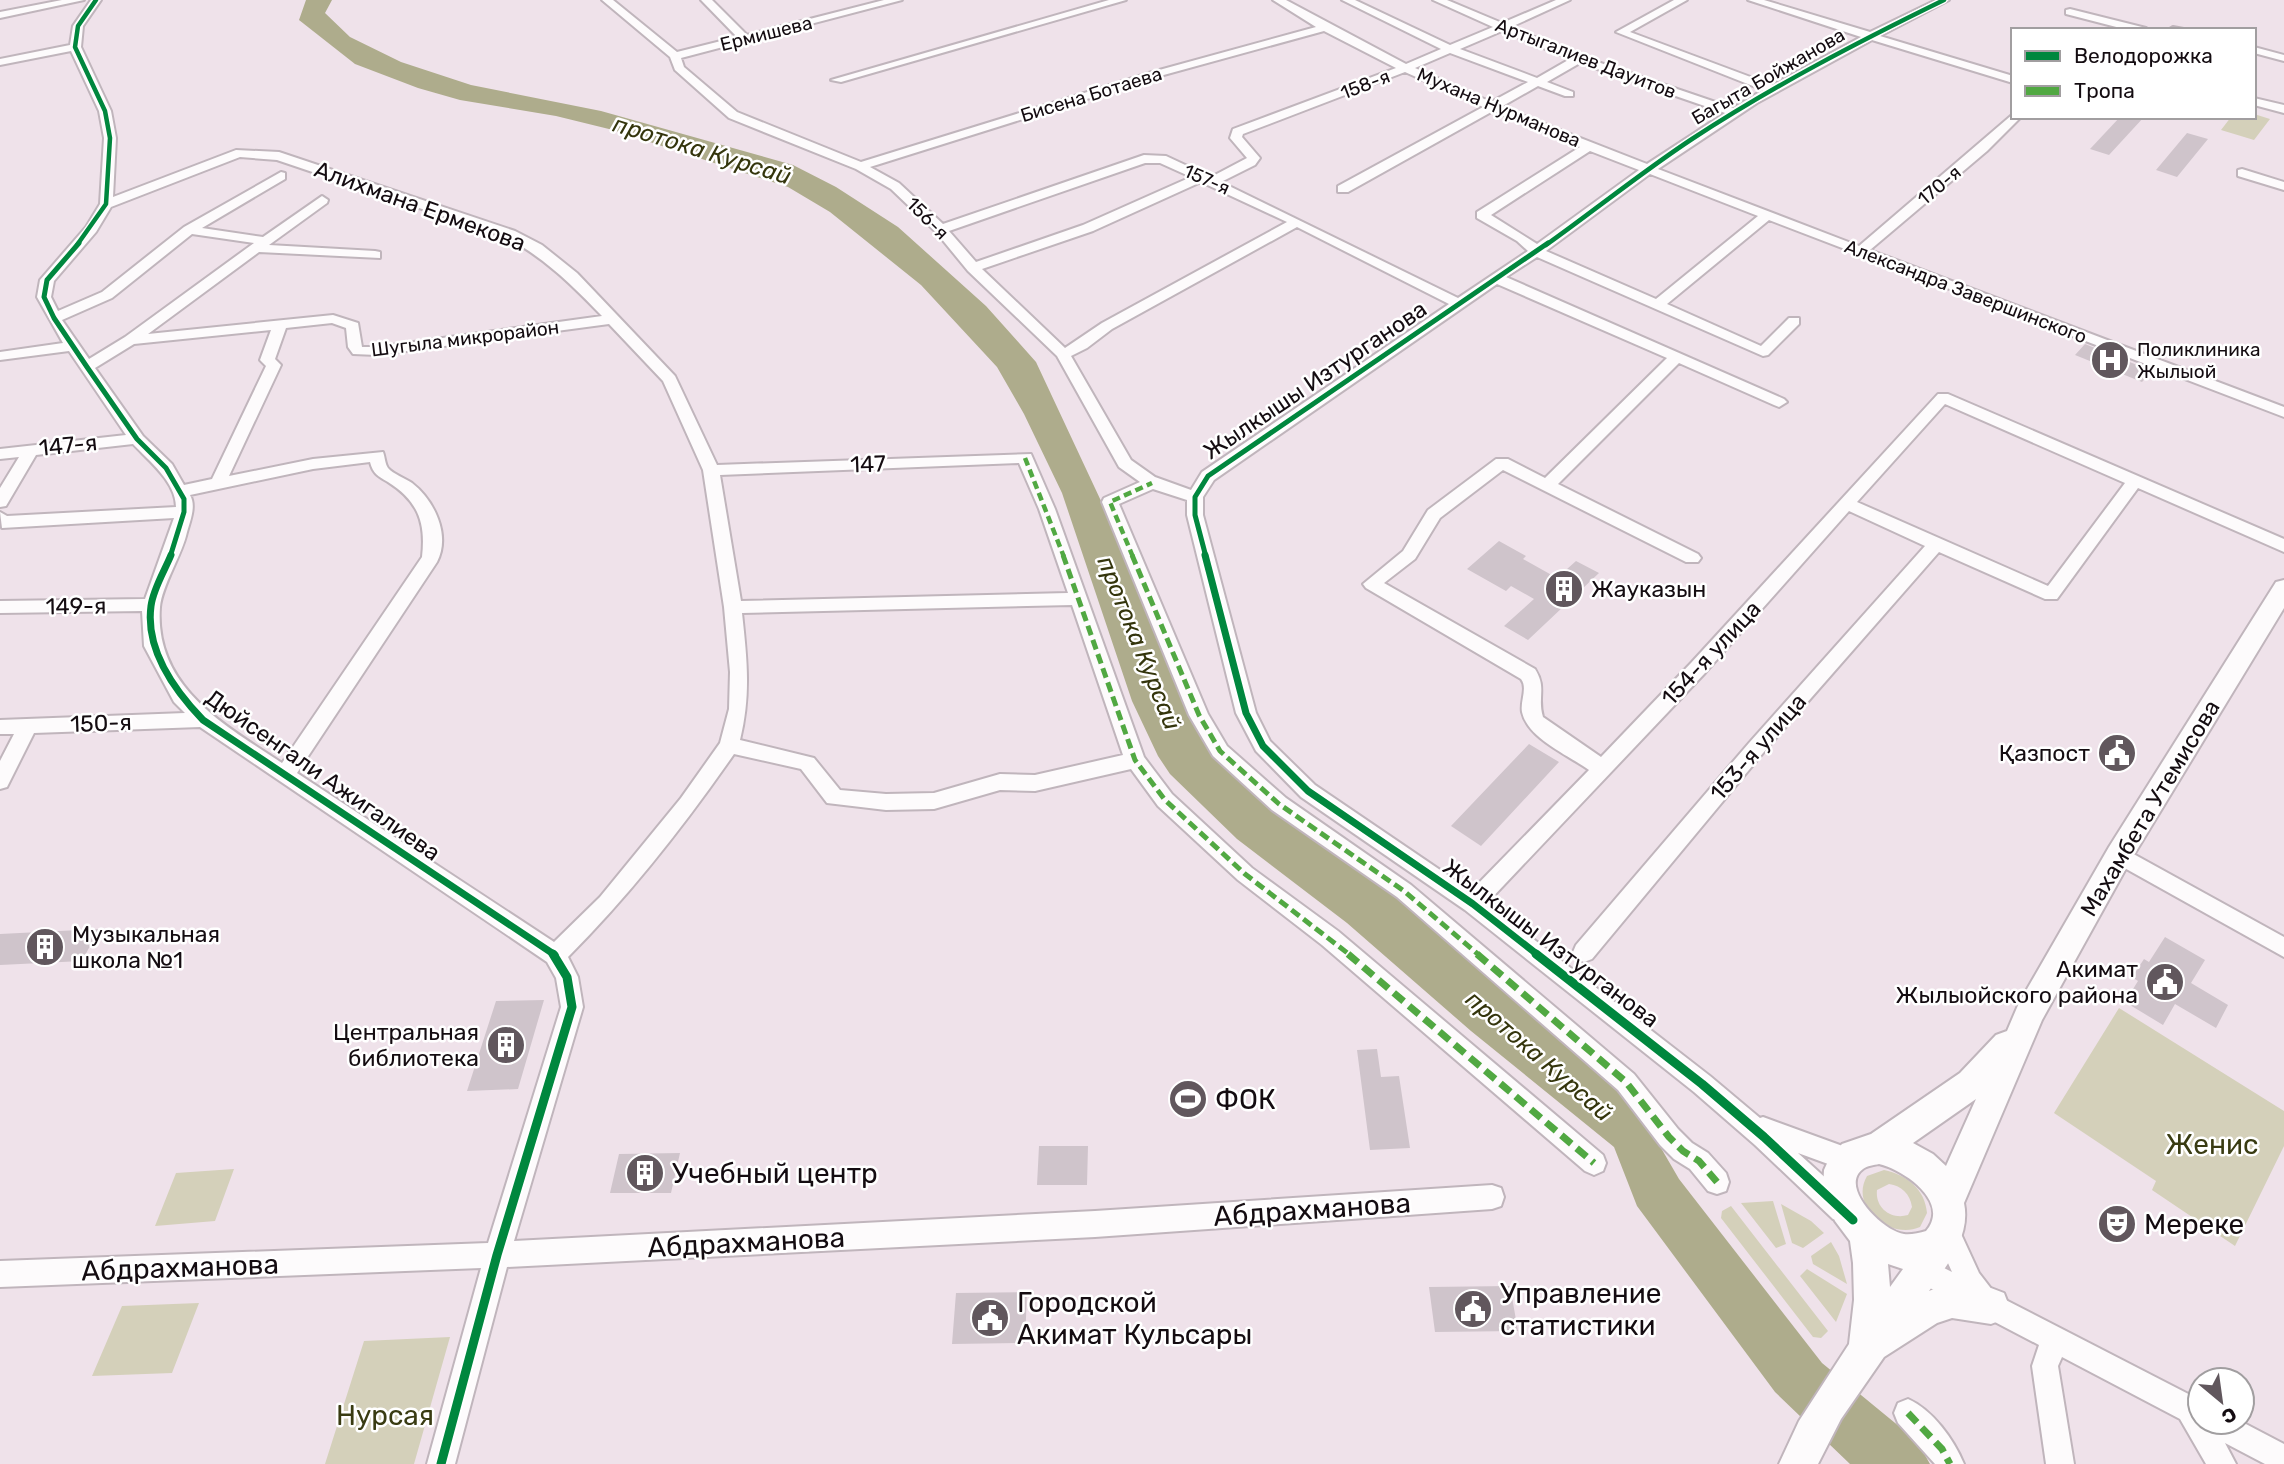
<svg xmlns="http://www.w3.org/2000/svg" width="2284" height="1464" font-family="Rubik,sans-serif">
  <rect width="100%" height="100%" fill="#efe2ea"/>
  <path fill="#d4d0ba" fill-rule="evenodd" d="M2254,114L2270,119L2254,140L2221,130L2231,117H2254Z
    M2119,1008L2284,1111V1146L2235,1246L2152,1190L2156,1181L2054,1113Z
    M234,1169L215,1221L155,1226L176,1173Z
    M1884,1170C1907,1175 1925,1189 1927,1213L1920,1227C1890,1240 1849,1207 1867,1176ZM1889,1184C1902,1186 1910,1194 1912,1207L1908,1215C1891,1220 1875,1208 1877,1190Z
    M1773,1201L1786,1244L1776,1248L1741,1203Z
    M1781,1204L1811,1221L1824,1233L1803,1248L1792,1243Z
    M1731,1206L1828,1331L1821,1338L1813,1337L1721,1218L1722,1211Z
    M1831,1242L1839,1256L1847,1284L1813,1264L1811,1256Z
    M1807,1269L1847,1294L1836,1322L1800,1276Z
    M199,1303L172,1373L92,1376L122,1306Z
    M450,1337L414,1464H325L364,1341Z"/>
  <path fill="#aeac8c" d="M306,0H332L325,13L350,37L401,62L471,85L601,111L793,165L836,187L898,227L986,306L1036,362L1225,766L1295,827L1400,895L1606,1072L1650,1129L1679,1179L1822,1363L1917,1441L1930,1464H1850L1775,1392L1637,1206L1614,1147L1471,1031L1347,923L1237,839L1170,774L1158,756L1132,701L1062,493L1024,414L997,367L921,285L830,212L788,187L613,130L556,116L460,100L418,88L355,64L299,20Z"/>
  <path fill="#cfc4cb" d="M2120,117H2144L2109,155L2090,149Z
    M2187,133L2208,139L2177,177L2156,170Z
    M2085,344L2152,371L2142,382L2075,355Z
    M1499,541L1526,556L1523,559L1557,578L1576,561L1599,573L1528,640L1504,626L1534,599L1511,586L1506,591L1467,569Z
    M1529,744L1559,762L1481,846L1451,826Z
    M99,929L82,961L0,965V934Z
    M2165,937L2205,960L2191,983L2228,1005L2216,1028L2175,1004L2163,1025L2125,1002L2138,981L2132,977L2144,959L2149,962Z
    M544,1000L518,1089L467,1091L496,1001Z
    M1377,1049L1381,1077L1399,1076L1410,1148L1370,1150L1357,1050Z
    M1039,1146H1088L1087,1185H1037Z
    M680,1153L671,1193H610L619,1154Z
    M1510,1286L1518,1331L1435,1332L1429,1287Z
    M1027,1292L1025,1343L952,1344L956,1293Z"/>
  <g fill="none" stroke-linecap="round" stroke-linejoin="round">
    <defs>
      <path id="street" d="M62,0H84L0,18V12Z
        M91,0H101L83,26L81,47L111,111L116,138L113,197L236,150L279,152L515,231L542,245L577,273L675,376L717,465L1031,454L1055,509L1144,757L1172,794L1252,868L1338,931L1603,1155L1606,1163L1603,1171L1594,1175L1585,1171L1322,945L1238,880L1158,806L1131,769L1035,791L1000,790L934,809L886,810L827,803L801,769L734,754C684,826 630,895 568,957L578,977L583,1007L514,1241L1095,1211L1492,1185L1501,1188L1504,1197L1501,1206L1492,1209L1095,1237L507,1267L455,1464H427L481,1268L0,1287V1261L488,1243L561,1007L556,978L547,962L200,727L34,733L7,787L0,789V761L14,734H0V720L185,713L174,702L144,646L142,611L0,613V601L145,599L174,518L2,528L0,512L7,516L176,507C176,482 149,461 133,444L36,455L6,506L0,507V488L19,457L0,459V449L126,435L69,351L0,360V352L63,343L37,297L40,280L86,227L100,204L104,138L99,111L71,51L0,65V59L70,45L73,26ZM240,157L277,160L505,237C544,257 572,285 602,316L377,347H362L358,323L333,315L148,334L259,252L380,258V252L375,251L269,245L327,203L328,200L322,196L263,237L202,228L285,179V173L281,172L184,227L102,292L58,311L51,297L54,281L96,232L111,207ZM192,234L254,243L125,337L89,359L62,320L112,298ZM332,323L346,328L348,347L353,354L377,355L609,324L663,381L703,470L724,607L730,672L729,709L720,743L681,798L600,897L554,942L297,773L437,562C451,535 434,500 412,483C405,478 393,474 388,468C385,464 385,457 383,452L313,459L229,476L281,365L275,359L286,328ZM271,330L260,360L266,366L212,479L184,485L172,464L143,436L95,368L134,344ZM370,462C373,474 378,476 388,482C418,501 426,522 422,557L282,763C225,725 154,687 160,607C162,586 180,558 186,536C189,523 197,507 190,495L313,469ZM1019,463L1039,509L1068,593L741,601L720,475ZM1072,605L1123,755L1035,775L1000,774L934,793L886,794L840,790L814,758L740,740C751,695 747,659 742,613Z
        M602,0H613L677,52L737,37L701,0H712L747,35L884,0H902L681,58L684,67L737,112L861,162L1152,72L1316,27L1273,0H1286L1406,64L1441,49L1342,0H1355L1450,45L1493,27L1433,0H1447L1502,23L1556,0H1570L1511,27L1583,57L1733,108L1763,90L1616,32L1674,0H1687L1630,32L1772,85L1861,37L1748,0H1764L1870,32L1936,0H1949L1880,36L2013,76V83L1872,40L1757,103L1658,169L1859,246L2013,114V117H2021L1987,151L1870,250L2284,407V417L1769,220L1667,304L1761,346L1789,318H1799V324L1768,355L1763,356L1537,257L1506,277L1784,399L1787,402L1779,407L1774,405L1679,363L1558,484L1698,554L1701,558L1698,562H1686L1503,470L1440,518L1415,559L1384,583L1535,669C1547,688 1537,697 1543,717L1601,757L1691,663L1938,394H1948L2284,539V552L2138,488L2057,599H2045L1939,552L1763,753L1592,959L1584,962L1576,959L1573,952L1576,945L1749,743L1925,546L1849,511L1705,673L1487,903L1710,1076L1760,1118L1763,1117L1848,1148L1851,1156L1848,1164L1839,1168L1798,1153L1851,1201L1854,1210L1851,1219L1842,1222L1833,1219L1755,1145L1694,1092L1465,910L1301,797L1256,751L1236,713L1187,515V500L1153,489L1119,504L1208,714L1227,746L1286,798L1411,885L1634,1074L1678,1129L1692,1143L1708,1153L1726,1173L1729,1182L1726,1191L1717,1194L1708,1191L1690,1169L1674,1159L1660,1145L1618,1090L1397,897L1272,810L1213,756L1189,715L1102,502L1104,498L1140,482L1119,467L1057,356L968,271L936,232L891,189L856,169L729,118L675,70L670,57ZM1324,31L1396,68L1233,129L1230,138L1247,158L1211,177L1166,156L1144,155L943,224L899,183L870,167L1160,76ZM1502,31L1570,59L1537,78L1460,49ZM1450,53L1528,82L1491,102L1415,68ZM1580,63L1725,113L1647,164L1501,107L1538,86L1565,96H1573V92L1547,82ZM1405,72L1483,107L1338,186V192H1348L1493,111L1580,147L1477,212V218L1517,241L1528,251L1458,298L1221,182L1255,165L1260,158L1242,137L1243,134ZM1590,151L1639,170L1537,244L1491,215ZM1145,163H1160L1191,177L1083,225L976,262L949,231ZM1650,174L1758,216L1656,299L1546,251ZM1201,182L1287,222L1102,323L1065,348L982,269L1093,231ZM1297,227L1449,304L1202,472L1191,490L1155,477L1131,460L1071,356L1087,348L1112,329ZM1497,284L1667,358L1545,478L1508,459H1496L1428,510L1403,551L1363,584L1366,588L1521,679C1528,688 1520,701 1522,712C1528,739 1568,755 1589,770L1471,891L1315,785L1270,741L1256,713L1203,515V497L1214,480ZM1945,404L2125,483L2048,586L1857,502Z
        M1109,0H1126L841,82L831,80Z
        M2070,9L2146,28L2147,30H2128L2066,14V10Z
        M2173,27L2189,30H2168Z
        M2254,47L2284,55V61L2254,53Z
        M2254,98L2284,105V113L2254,105Z
        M2242,169L2284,182V190L2238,176V170Z
        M2119,846L2284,937V957L2112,861L2109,855L2112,849Z
        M1947,1219L1956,1223L1979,1273L1996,1295L2200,1400V1422H2242L2284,1444V1464H2265L2225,1443L2236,1464H2206L2180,1419L2062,1357L2058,1366L2074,1464H2046L2032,1366L2039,1345L1907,1276L1903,1267L1907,1258L1916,1254L1952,1272L1934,1232L1938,1223Z
        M1908,1399C1933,1410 1954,1440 1964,1464H1935L1898,1423L1894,1413L1898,1403Z"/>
      <path id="secondary" d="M2284,580V608L2129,863L2042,1020L1964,1203C1971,1236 1947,1265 1929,1291L1952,1282L1991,1288L2004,1293L2009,1306L2004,1319L1991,1324L1952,1318L1937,1323L1884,1357L1841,1419L1818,1464H1779L1799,1421L1849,1344L1854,1300L1853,1263L1850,1241L1835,1221L1823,1189L1824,1170L1829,1159L1842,1144L1871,1134L1960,1073L1996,1035L2007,1031L2019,1003L2109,847L2276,582ZM1976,1099L1946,1166L1933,1154L1913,1143ZM1879,1164C1904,1170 1951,1202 1926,1231C1919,1233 1910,1235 1904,1234C1884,1232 1838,1187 1863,1169C1867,1166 1874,1165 1879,1164ZM1888,1264L1903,1269L1890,1287Z"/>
    </defs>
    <use href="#street" stroke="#c0b5bc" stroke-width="4"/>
    <use href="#secondary" stroke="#c0b5bc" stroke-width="4"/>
    <use href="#street" fill="#fdfbfc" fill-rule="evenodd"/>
    <use href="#secondary" fill="#fdfbfc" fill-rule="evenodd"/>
    <path stroke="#51a842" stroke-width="4.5" stroke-dasharray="8 4.5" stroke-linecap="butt" d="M1025,458L1064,557
      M1133,557L1110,502L1152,483"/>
    <path stroke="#51a842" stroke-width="5" stroke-dasharray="10 5" stroke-linecap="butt" d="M1063,555L1135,760L1165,800L1245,874L1350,955
      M1132,555L1199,715L1220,751L1279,804L1404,891L1479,955"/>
    <path stroke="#51a842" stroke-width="7" stroke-dasharray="13 7" stroke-linecap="butt" d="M1348,954L1594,1163
      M1477,954L1626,1082L1669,1137L1683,1151L1699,1161L1717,1182
      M1908,1413L1942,1449L1950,1464"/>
    <defs>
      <path id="cycleway-far3" d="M77,245L106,204L110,138L105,111L75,47L78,26L96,0
        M1546,245C1595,210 1642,172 1692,139C1773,86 1858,42 1944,0"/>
      <path id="cycleway-far2" d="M79,243L47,280L44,297L54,318L87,367L137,439L166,468L184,499V512L170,557
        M1206,557L1195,515V497L1208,476L1548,243"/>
      <path id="cycleway-far1" d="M171,555C165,570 153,589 151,606C145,650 174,690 203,720L555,955
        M1205,555L1246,713L1263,746L1308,791L1473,904L1538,955"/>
      <path id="cycleway" d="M1536,954L1702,1084L1764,1137L1853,1220
        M441,1464L497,1255L572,1007L567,977L553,954"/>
    </defs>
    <use href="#cycleway-far3" stroke="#fff" stroke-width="7"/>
    <use href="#cycleway-far2" stroke="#fff" stroke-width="9"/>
    <use href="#cycleway-far1" stroke="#fff" stroke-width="11"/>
    <use href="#cycleway" stroke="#fff" stroke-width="13"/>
    <use href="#cycleway-far3" stroke="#00873e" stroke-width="4.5"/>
    <use href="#cycleway-far2" stroke="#00873e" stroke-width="5"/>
    <use href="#cycleway-far1" stroke="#00873e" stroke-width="7"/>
    <use href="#cycleway" stroke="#00873e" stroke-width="9"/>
  </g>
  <defs>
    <symbol id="hospital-disc" viewBox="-11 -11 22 22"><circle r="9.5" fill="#61575d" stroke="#fff"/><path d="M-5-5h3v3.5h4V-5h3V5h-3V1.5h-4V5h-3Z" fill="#fff"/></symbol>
    <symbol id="building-disc" viewBox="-11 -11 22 22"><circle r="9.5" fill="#61575d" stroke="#fff"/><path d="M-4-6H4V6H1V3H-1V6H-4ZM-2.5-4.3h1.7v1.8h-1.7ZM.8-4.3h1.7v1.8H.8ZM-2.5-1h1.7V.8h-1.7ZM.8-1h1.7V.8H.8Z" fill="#fff"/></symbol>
    <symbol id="civic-disc" viewBox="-11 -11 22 22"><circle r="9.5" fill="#61575d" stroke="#fff"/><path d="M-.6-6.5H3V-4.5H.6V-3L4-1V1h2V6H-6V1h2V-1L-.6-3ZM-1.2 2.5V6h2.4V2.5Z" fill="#fff"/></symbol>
    <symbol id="stadium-disc" viewBox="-11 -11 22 22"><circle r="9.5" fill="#61575d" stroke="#fff"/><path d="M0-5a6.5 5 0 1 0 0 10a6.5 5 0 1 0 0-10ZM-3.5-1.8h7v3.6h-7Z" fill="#fff"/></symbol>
    <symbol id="theatre-disc" viewBox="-11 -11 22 22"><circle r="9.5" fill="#61575d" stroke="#fff"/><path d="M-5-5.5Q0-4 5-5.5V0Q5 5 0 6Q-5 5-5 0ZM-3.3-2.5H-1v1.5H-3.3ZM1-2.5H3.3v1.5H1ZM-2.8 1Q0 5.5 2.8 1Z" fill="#fff"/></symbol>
  </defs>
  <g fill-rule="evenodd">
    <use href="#hospital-disc" x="2088" y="338" width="44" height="44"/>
    <use href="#building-disc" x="1542" y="567" width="44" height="44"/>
    <use href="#civic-disc" x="2095" y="731" width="44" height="44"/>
    <use href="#building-disc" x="23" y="925" width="44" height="44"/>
    <use href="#civic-disc" x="2143" y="960" width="44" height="44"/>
    <use href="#building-disc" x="484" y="1023" width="44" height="44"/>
    <use href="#stadium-disc" x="1166" y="1077" width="44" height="44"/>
    <use href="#building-disc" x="623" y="1151" width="44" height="44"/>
    <use href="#theatre-disc" x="2095" y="1202" width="44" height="44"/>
    <use href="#civic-disc" x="1451" y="1287" width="44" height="44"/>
    <use href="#civic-disc" x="968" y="1296" width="44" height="44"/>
  </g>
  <g text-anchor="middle" stroke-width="5" stroke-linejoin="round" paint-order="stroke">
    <g font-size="19" fill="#140c11" stroke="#fff">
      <text transform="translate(766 33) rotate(-14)" y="7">Ермишева</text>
      <text transform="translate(1586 58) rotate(21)" y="7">Артыгалиев Дауитов</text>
      <text transform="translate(1768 76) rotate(-30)" y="7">Багыта Бойжанова</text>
      <text transform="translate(1365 84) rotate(-21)" y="7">158-я</text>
      <text transform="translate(1091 94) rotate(-17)" y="7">Бисена Ботаева</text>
      <text transform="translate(1499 107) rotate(23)" y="7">Мухана Нурманова</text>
      <text transform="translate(1207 179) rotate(24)" y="7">157-я</text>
      <text transform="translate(1939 185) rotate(-40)" y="7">170-я</text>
      <text transform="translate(928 218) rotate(45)" y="7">156-я</text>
      <text transform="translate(1966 291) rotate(21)" y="7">Александра Завершинского</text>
      <text transform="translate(465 338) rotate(-7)" y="7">Шугыла микрорайон</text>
    </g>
    <g font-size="19" fill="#140c11" stroke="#fff" text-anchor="start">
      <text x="2137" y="356">Поликлиника<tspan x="2137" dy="22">Жылыой</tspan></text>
    </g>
    <g font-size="23" fill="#140c11" stroke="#fff">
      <text transform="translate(420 206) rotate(20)" y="8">Алихмана Ермекова</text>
      <text transform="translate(1315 380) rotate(-34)" y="8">Жылкышы Изтурганова</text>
      <text transform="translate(68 445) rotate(-6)" y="8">147-я</text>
      <text transform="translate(868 464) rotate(-2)" y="8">147</text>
      <text transform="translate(76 606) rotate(-1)" y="8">149-я</text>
      <text transform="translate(1711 653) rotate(-47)" y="8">154-я улица</text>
      <text transform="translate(101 723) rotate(-2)" y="8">150-я</text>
      <text transform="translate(1758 747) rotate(-49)" y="8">153-я улица</text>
      <text transform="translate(323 775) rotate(35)" y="8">Дюйсенгали Ажигалиева</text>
      <text transform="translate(2150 808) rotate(-59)" y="8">Махамбета Утемисова</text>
      <text transform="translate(1551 943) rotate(37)" y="8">Жылкышы Изтурганова</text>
    </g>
    <g font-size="23" fill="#140c11" stroke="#fff" text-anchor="end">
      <text x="1591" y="597" text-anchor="start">Жауказын</text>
      <text x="2090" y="761">Қазпост</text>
      <text x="72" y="942" text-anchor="start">Музыкальная<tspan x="72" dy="26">школа №1</tspan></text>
      <text x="2138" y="977">Акимат<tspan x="2138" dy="26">Жылыойского района</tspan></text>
      <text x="479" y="1040">Центральная<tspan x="479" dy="26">библиотека</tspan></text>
    </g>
    <g font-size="24" font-style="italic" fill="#34350c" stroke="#fff">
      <text transform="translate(702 150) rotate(17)" y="8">протока Курсай</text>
      <text transform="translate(1139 643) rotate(68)" y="8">протока Курсай</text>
      <text transform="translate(1539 1056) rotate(41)" y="8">протока Курсай</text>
    </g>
    <g font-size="28" fill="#140c11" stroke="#fff" text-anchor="start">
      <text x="1215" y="1109">ФОК</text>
      <text x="672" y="1183">Учебный центр</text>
      <text x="2144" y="1234">Мереке</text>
      <text x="1500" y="1303">Управление<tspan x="1500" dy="32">статистики</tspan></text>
      <text x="1017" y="1312">Городской<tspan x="1017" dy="32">Акимат Кульсары</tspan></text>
    </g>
    <g font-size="28" fill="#393b12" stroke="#fff">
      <text x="2212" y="1154">Женис</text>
      <text x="385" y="1425">Нурсая</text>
    </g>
    <g font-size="28" fill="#140c11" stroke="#fff">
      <text transform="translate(1312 1209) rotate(-4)" y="10">Абдрахманова</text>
      <text transform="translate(746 1242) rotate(-3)" y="10">Абдрахманова</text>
      <text transform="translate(180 1267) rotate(-2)" y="10">Абдрахманова</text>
    </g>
  </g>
  <rect x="2011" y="28" width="245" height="91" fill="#ffffff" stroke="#a19ea0" stroke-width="2"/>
  <rect x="2025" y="51" width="35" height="10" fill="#00873e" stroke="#a19ea0" stroke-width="2"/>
  <text x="2074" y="63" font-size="21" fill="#140c11">Велодорожка</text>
  <rect x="2025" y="86" width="35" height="10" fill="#51a842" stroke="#a19ea0" stroke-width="2"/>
  <text x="2074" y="98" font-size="21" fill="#140c11">Тропа</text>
  <g transform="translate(2221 1401) rotate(151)"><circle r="33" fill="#ffffff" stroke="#a19ea0" stroke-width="2"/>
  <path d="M0-5L12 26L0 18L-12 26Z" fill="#61575d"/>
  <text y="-10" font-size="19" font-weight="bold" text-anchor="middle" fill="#140c11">С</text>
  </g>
</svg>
